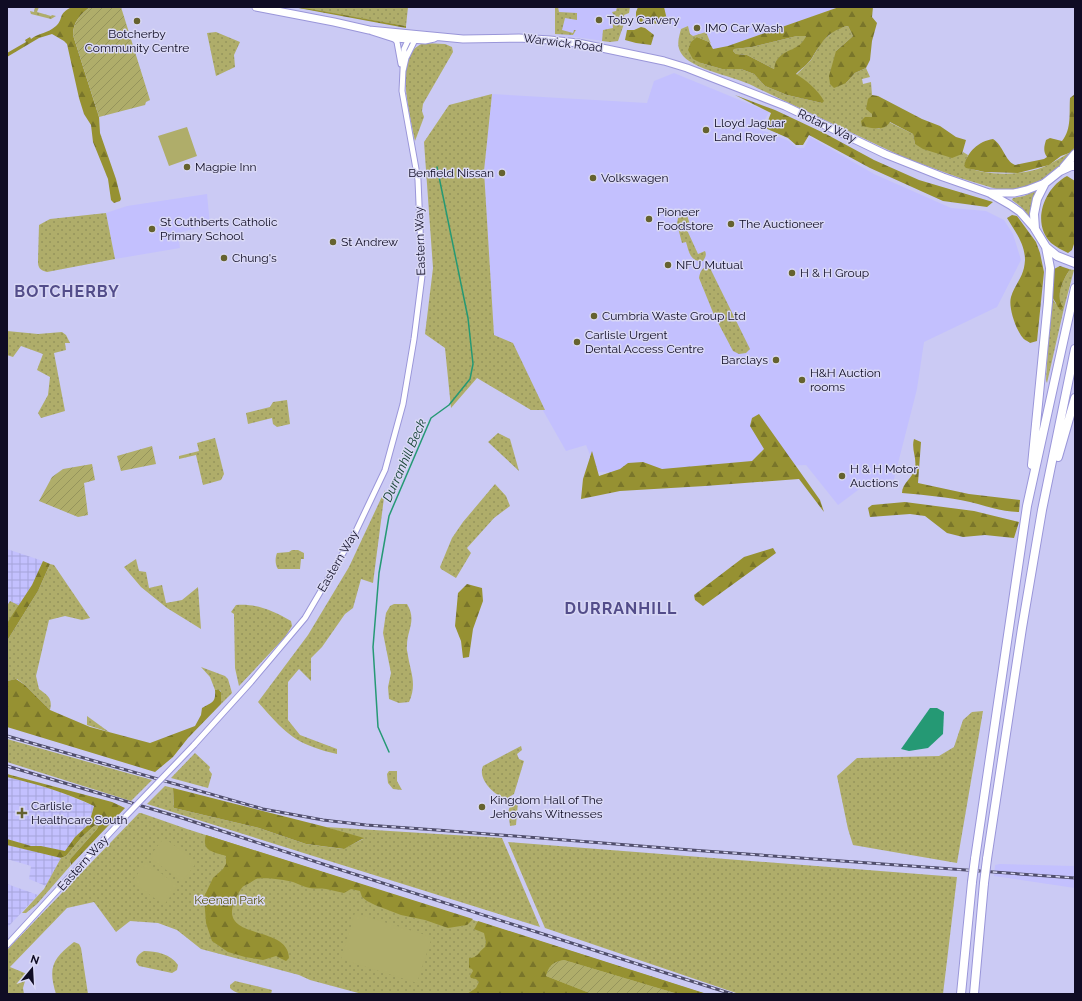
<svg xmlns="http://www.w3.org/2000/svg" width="1082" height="1001" font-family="Raleway,sans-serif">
  <defs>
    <pattern id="industrial-grid" width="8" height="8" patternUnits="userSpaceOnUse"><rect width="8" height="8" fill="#c3c0fe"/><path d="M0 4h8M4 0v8" fill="none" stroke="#a6a4da"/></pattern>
    <pattern id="grass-dots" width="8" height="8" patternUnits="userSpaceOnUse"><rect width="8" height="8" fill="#afad6a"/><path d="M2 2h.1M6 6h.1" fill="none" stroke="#95945c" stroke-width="1.8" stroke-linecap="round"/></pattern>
    <pattern id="forest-firs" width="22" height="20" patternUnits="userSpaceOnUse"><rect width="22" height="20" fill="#969132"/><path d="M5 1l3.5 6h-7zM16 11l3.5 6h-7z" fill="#79752a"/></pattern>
    <pattern id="garden-furrows" width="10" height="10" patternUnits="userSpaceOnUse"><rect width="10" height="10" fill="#afad6a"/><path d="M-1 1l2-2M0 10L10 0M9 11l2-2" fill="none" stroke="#95945c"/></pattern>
  </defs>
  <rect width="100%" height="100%" fill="#cbcaf4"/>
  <path fill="#c3c0fe" d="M555,7H625L624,18L625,21L618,41L610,42L555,34Z
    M664,7H839L728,46L713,49L706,32L693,36L690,34L688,26L681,29L668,24Z
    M674,73L769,112L760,129L789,141L797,148H804L810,137L874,174L951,208L986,211L1004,220L1013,234L1021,260L997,307L924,342L917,389L894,479L862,487L838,505L806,465L775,466L687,474L597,472L586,445L566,451L532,391L494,336L484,171L492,94L647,103L654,81Z
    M207,194L210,225L178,233L180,248L115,259L106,213L127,206Z
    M1000,864L1075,866V888L994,876L995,865Z"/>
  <path fill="url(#industrial-grid)" d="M7,549L43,561L32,585L7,623Z
    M7,777L28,782L60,792L94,806L89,824L75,837L61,858L46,886L29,879L31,866L7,859Z
    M7,884L38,895L7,928Z"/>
  <path fill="url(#grass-dots)" d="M35,7H39L37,12L51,16L52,15L56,16L51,19L31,14L30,11L34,12Z
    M294,7H408L406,26Z
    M555,7H558L559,12L577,13V20L565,18L562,30L573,33L574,30H576L573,35L555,34Z
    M617,7H630L629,13L624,15L625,21L618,41L610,42L602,41L603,30L613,28L612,18L614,16L612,12L616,11Z
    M688,26L690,34L693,36L706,32L711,44L709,42L697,37L701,63L722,69H741L754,74L765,86L787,95L822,103L796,75L811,60L821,43L836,29L848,26L853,36L836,51L846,83L855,73L866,68L870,77L862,79L863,84L871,82L872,95L868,100L872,114V127L879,129L889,122L913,134L915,144L962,154L963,152L968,155L964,166C987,177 1028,176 1050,164C1058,160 1064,155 1072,152L1075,146V150L1071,157L1060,168L1043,179L1026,188L1003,191L960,178L905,158L757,88C740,77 690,70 681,53C676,45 679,37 681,29Z
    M216,32L240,42L234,55L235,67L216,76L207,33Z
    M797,36H806L803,44L782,55L774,69L747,55L736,54L733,51L734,49L752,47Z
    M423,43L445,44L452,47L453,52L423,104L422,111L424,117L415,141C411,120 398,70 411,52C414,48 418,46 423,43Z
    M492,94L484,171L494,335L513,343L545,410H531L477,378L451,408L445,348L425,334L433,268L424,142L449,105Z
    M1037,190L1038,191L1031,219L1020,206L1012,200L1013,198L1024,196Z
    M106,213L115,259L47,272C40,270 38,268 38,261L39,225L50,219Z
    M687,215L691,228L687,230L698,254L705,251C707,255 705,258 703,261C690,262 689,252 686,242L682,243L677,224L678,218Z
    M709,266L750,349L746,353L739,354L733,351L714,315L699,278C700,272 702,267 709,266Z
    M1069,269L1074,270L1064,308L1047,383L1046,380L1051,295L1055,303L1062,307C1055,297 1063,280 1069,271Z
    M7,331L38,334L62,332L66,335L70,343H65L66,350L54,353L65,411L41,418L38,413L48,395L50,377L37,370L43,354L21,346L13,357L7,355Z
    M287,400L290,424L277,427L273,424L272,418L248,424L246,413L270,407L273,402Z
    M498,433L510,439L519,471L488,442Z
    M215,438L224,474L221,480L203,485L196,455L179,459V456L199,451L197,443Z
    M495,484L506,496L510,506L494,518L467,548L471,553L456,578L441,569L440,567L452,538L463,522Z
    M385,490L373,583L361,579L353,608L345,614L322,647L311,658V681L299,669L288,682V720L300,735L337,749V754C329,752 320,750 313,747C289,739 274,720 258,702L308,635L349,567Z
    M292,550H298L304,553V559H301L300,569H278C275,565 275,558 277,553L289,552Z
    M136,559L139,571L146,572L149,588L162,585L166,603L182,600L198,587L201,629L167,608L141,587L124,567Z
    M50,564L54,565L90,618L82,620L65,616L49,620L36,676L39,689C47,695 53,698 50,710L25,685L17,679L7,681V641L38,591Z
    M10,601L20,606L7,623V606Z
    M394,604H407C417,621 407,629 407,646C406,649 408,653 408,656C411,673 417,685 409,702L399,703L389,699L388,687L391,673L383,633L386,613L390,606Z
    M236,605C256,603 274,611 291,621L292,626L285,637L239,686L235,668L234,614L231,612Z
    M201,667L225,676L228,679L232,693L221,704V691L219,690H215L210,677Z
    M983,711L957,863L853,845L848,829L837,776L857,758L939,756L954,747L963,720L972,712Z
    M87,716L109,732L87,725Z
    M7,739L152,780L131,801L7,762Z
    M521,746L522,750L517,754L519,759L524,761L514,794L506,799C495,796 477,779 483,766Z
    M195,753L210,767L209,770L212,774L208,788L171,778Z
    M389,771H397V781L402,790L393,789L388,783L387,774Z
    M165,786L173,788L174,808L259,828L306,844L343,849L363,839L326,827L502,838L540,927L147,804Z
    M518,802L516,825L510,826C509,813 504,808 518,802Z
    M139,813H141L187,829L706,994H362L310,980L299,975L201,949L177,930L158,923L130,921L116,932L94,902L67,908L10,967L27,974L23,988L24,994H7V950Z
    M99,823L97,829L72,857L70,864L71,865L37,904L26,913H22L44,889L61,858L66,856L82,837L94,826Z
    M508,842L957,877L943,994H739L545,928Z
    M74,942L79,944L81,948L88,994H56C48,968 52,959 74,942Z
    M144,951C156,951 171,954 178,965L177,970L172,973L139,966L136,962C136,956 139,954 144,951Z
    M235,981L272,990L271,994C260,994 237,997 230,988V985Z"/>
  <path fill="url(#forest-firs)" fill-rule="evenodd" d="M72,7H90C80,15 73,22 73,35L99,117L100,133L116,179L121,199L120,201L114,203L111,200L108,179L93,142L91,125L84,114L79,98L67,44L64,41L52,34L39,38L7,57V53L26,42L25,40L30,37L31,39C40,32 47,34 56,26C64,19 57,14 72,7Z
    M293,7L310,9L406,26V28Z
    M638,7H664L668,24L636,23V12Z
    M839,7H873L872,17L877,23L872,41L870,60L866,68L855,73L846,83L834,88L830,84L829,76L836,51L853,36L848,26C829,30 821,43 812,58C808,64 801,69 796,74C806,80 818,90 824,101L822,103L787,95L765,86L754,74L741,69H722L701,63L693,59L688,50L691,42L697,37L709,42L713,49L728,46ZM797,36H806C800,51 785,48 777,60C775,62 775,66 774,69L747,55L736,54L733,51L734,49L752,47Z
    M641,27L645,28L654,35L651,45L636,43L625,40L627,30H634Z
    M1075,94V146L1072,152L1061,156L1049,165L1018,173L985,172L966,168L964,166C967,152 979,141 993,139C1003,145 1005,161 1015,165L1044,159L1047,157C1043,151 1044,147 1046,140L1050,138L1062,141C1072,129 1069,112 1070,98Z
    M735,95L775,110L826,134L874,160L919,180L993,202L987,207L943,201L870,168L809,135L803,145H796L788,138L765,128L771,113Z
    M872,95L878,96L922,119L940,126L956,137L966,140L962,154L952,158L923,149L915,144L913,134L890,122C883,132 873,128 862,126L861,121L865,117H872V114L866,109L868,99Z
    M1067,176L1075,181V241L1072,250L1068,253C1062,250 1056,247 1051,243C1031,223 1044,188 1067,176Z
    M1012,215L1017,216L1036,242L1040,253L1044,272L1037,341L1030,343C1028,341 1024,340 1023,338C1016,330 1008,307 1011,297C1015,283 1024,278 1025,260C1025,244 1015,231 1007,218Z
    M1060,266L1069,269V271C1063,280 1055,297 1063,307L1062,309L1060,310L1051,295L1054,269Z
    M759,414L820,500L824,512L799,479L705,486L620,491L581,499L583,479L592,451L599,476L620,469L628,463L643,462L662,469L752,461L764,449L750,426L752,418Z
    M914,439L921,442L918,483L969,494L1020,500L1019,512C1002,512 987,506 970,502C948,497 925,495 902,493C902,483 913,478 915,468C917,458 911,449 914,439Z
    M905,502L974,511L1019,522L1014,538L985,535L963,537L947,533L925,516L910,514L870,517L868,508L872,505Z
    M773,548L776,553L703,606L695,600L694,595L744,557Z
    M43,561L50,564L38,591L7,641V623L32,585Z
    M467,584L482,588L483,601L473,629L469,657L463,658L461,641L455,626L458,593Z
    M16,679L25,685L50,710L90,727L150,743L195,726L201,715L202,708C212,702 216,703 215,690H219L221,692V704L188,738L173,757L155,772L7,727V681Z
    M7,774L112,802L125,808L71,865L70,860L72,857L97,829L99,824L94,826L82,837L66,856L61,858L7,845V839L31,846H41L65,851L75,837L89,824L94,806C67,793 37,784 7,777Z
    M173,788L326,827L364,838L344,849L306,844L259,828L174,808Z
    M206,835L473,919L467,925L448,928L425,920L401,915L375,905L367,901L362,897L360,891L351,889L344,893C338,892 332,890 326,889C321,888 315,889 310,888C304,887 299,884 293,882C285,880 264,877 256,879C254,880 251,882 248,884C245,885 243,886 241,889C205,945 288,921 289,958L286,961L276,956L263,960L245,957L228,952L212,941L206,923L204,897L213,878L223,869L226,864V856C214,852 201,852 206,835Z
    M478,921L707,994H678L564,960C552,963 550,964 546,976L592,994H467L476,988L479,982L476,979L471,978L470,976L473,971L472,969L469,968V958C478,958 478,952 485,947L486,942L484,933L474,929Z"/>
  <path fill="url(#garden-furrows)" d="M90,7H121L150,100L146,102L145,105L99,117L73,35C73,22 80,15 90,7Z
    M152,446L156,464L121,471L117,456Z
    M92,464L95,480L84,483L88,515L78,517L39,501L52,477L63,469Z
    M564,960L678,994H592L546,976C550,965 553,962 564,960Z"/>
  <path fill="#afad6a" d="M187,127L197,156L169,166L158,136Z
    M164,838L197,862L182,882L149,857Z
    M146,862L178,886L164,905L132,882Z
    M355,913L432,937L417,983L341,959Z"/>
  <path fill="#259974" d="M930,708H937L944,712L943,734L928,748L909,751L901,749Z"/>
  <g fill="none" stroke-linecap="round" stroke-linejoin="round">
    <path stroke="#259974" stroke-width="1.5" d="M389,752L378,727L373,647L379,573L389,516L431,418L449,405L470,379L473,364L468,318L437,167"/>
    <defs>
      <path id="minor" d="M394,38L397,42L401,64
        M194,745L251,682L305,618L356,531L385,470L403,404L414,339L422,276L418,180L402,91L404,49L411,34L415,40L406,58L403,71
        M7,945L121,821"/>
      <path id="major" d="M256,7L334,22L369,30L394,38L425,40L434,38
        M369,30L463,39L519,38L550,40L578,43L664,61L687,68L785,106L885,154L943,177L989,193L1010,205L1020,212L1035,229
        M989,193H1014L1027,190L1045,183"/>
      <path id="highway" d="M1075,166H1071L1060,171L1045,183L1037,199L1034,214L1035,229L1046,247L1057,256L1075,263
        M1064,167L1075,154
        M1058,457L1075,398
        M1032,465L1048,302L1050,268L1046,247
        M975,859L1027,506L1075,288
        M987,859L1022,628L1042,510L1075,349
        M961,994L972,882
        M974,994L984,883"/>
    </defs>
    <use href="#minor" stroke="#9a96d9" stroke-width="7"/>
    <use href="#major" stroke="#9a96d9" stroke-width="9"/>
    <use href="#highway" stroke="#9a96d9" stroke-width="10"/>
    <use href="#minor" stroke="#fff" stroke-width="5"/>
    <use href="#major" stroke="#fff" stroke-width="7"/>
    <use href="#highway" stroke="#fff" stroke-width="8"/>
    <defs>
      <path id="rail" d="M7,736L263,809L323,820L366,825L437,830L691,850L1075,878
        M7,766L182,818L332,867L732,994"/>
    </defs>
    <use href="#rail" stroke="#504e6c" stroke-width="3"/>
    <use href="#rail" stroke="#d9d8f5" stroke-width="1.5" stroke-dasharray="4.5" stroke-linecap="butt"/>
    <defs>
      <path id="minor-bridge" d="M121,821L194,745"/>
      <path id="highway-bridge" d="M972,882L975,859
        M984,883L987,859"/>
    </defs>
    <use href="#minor-bridge" stroke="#9a96d9" stroke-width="7" stroke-linecap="butt"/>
    <use href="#highway-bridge" stroke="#9a96d9" stroke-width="10" stroke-linecap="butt"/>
    <use href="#minor-bridge" stroke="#fff" stroke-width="5"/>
    <use href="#highway-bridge" stroke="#fff" stroke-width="8"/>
  </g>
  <g fill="#65622f" stroke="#d9d8f5" stroke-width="1.5">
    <circle cx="599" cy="20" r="4"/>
    <circle cx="137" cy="21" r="4"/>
    <circle cx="697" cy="28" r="4"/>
    <circle cx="706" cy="130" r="4"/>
    <circle cx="187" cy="167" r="4"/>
    <circle cx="502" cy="173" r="4"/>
    <circle cx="593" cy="178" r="4"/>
    <circle cx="649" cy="219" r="4"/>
    <circle cx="731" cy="224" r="4"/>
    <circle cx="152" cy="229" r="4"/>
    <circle cx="333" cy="242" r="4"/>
    <circle cx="224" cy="258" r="4"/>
    <circle cx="668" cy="265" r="4"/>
    <circle cx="792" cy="273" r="4"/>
    <circle cx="594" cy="316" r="4"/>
    <circle cx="577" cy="342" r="4"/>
    <circle cx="776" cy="360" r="4"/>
    <circle cx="802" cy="380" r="4"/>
    <circle cx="842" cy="476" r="4"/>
    <circle cx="482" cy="807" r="4"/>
    <path d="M20 807h4v4h4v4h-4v4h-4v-4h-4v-4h4z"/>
  </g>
  <g text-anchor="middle" stroke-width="3" stroke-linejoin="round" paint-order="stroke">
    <g font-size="12" fill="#0f0c24" stroke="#d9d8f5" text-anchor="start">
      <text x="607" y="24">Toby Carvery</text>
      <text x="705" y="32">IMO Car Wash</text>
      <text x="137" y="38" text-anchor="middle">Botcherby<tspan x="137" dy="14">Community Centre</tspan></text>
      <text x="714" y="127">Lloyd Jaguar<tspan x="714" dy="14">Land Rover</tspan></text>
      <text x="195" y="171">Magpie Inn</text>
      <text x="494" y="177" text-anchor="end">Benfield Nissan</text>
      <text x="601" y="182">Volkswagen</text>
      <text x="657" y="216">Pioneer<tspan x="657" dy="14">Foodstore</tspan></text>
      <text x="160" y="226">St Cuthberts Catholic<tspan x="160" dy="14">Primary School</tspan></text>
      <text x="739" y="228">The Auctioneer</text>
      <text x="341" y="246">St Andrew</text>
      <text x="232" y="262">Chung's</text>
      <text x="676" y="269">NFU Mutual</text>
      <text x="800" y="277">H &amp; H Group</text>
      <text x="602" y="320">Cumbria Waste Group Ltd</text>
      <text x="585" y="339">Carlisle Urgent<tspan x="585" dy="14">Dental Access Centre</tspan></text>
      <text x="768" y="364" text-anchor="end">Barclays</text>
      <text x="810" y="377">H&amp;H Auction<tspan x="810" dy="14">rooms</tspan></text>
      <text x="850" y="473">H &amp; H Motor<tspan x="850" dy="14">Auctions</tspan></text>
      <text x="490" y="804">Kingdom Hall of The<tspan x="490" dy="14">Jehovahs Witnesses</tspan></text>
      <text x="31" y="810">Carlisle<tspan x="31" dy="14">Healthcare South</tspan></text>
    </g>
    <g font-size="12" fill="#0f0c24" stroke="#d9d8f5">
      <text transform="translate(563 43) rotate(7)" y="4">Warwick Road</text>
      <text transform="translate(827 126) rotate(25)" y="4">Rotary Way</text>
      <text transform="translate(420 241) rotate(-92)" y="4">Eastern Way</text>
      <text transform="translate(338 561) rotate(-60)" y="4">Eastern Way</text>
      <text transform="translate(83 863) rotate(-48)" y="4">Eastern Way</text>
    </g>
    <g font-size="12" fill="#58550e" stroke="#d9d8f5">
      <text x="229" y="904">Keenan Park</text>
    </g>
    <g font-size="13" font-style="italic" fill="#0f3e2e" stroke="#d9d8f5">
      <text transform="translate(404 460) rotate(-66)" y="5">Durranhill Beck</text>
    </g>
    <g font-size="16" font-weight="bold" letter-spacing="1" fill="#534d8a" stroke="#d9d8f5">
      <text x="67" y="297">BOTCHERBY</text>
      <text x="621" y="614">DURRANHILL</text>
    </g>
  </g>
  <rect width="1082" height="1001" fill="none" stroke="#0f0c24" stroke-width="16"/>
  <g transform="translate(32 969) rotate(18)" stroke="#d9d8f5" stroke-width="3" paint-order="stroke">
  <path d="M0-3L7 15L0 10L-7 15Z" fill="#0f0c24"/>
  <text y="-6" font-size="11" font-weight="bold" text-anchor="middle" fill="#0f0c24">N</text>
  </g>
</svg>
